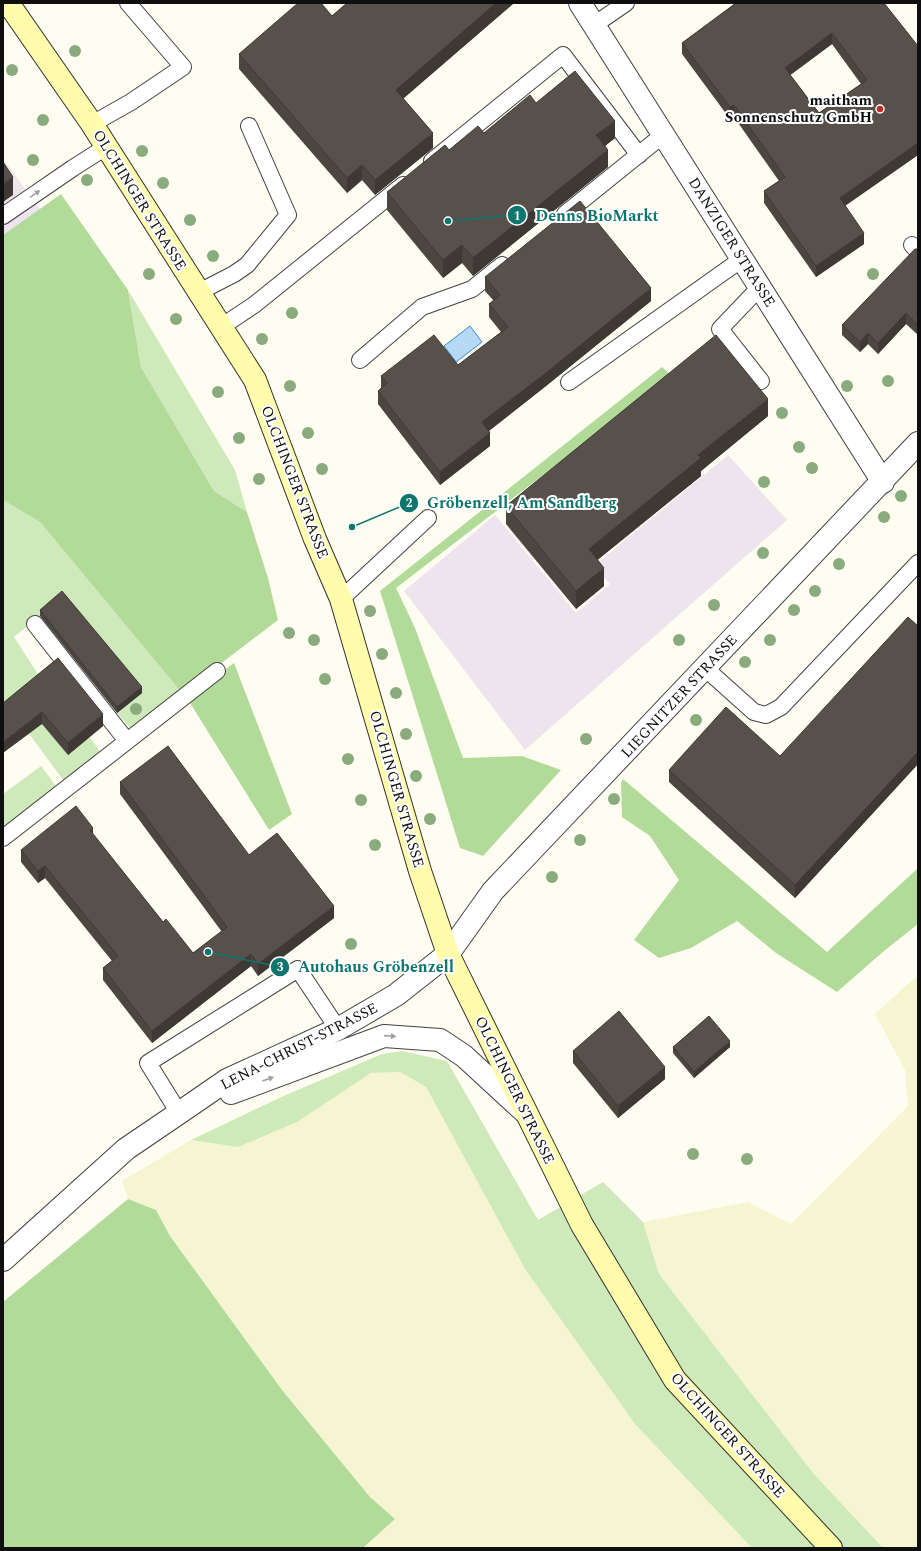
<svg xmlns="http://www.w3.org/2000/svg" width="921" height="1551" font-family="Spectral,serif">
  <rect width="100%" height="100%" fill="#fffdf1"/>
  <path fill="#ede4ee" d="M3,159L40,209L3,235Z
    M728,455L787,520L525,750L404,591L495,515L576,613L610,584L594,566Z"/>
  <path fill="#f5f5d1" d="M918,975V1548H883L813,1473L659,1274L643,1222L748,1202L791,1224L908,1106L905,1070L875,1014Z
    M400,1072L426,1087L525,1269L635,1424L752,1548H364L395,1519L370,1497L282,1390L170,1236L156,1210L128,1199L122,1181L191,1140L238,1147L345,1088L371,1073Z"/>
  <path fill="#cfeaba" d="M128,290L235,470L247,512L214,491L141,367Z
    M3,500L40,522L182,693L134,732L117,713L141,693L62,598L14,637L43,682L68,755L90,737L103,756L67,785L3,699Z
    M41,766L59,790L3,832V794Z
    M402,1051L447,1061L538,1220L603,1182L643,1222L659,1274L813,1473L883,1548H752L635,1424L525,1269L426,1087L400,1072L371,1073L297,1122L238,1147L191,1140L279,1098L382,1054Z"/>
  <path fill="#b2db99" d="M61,194L128,290L141,367L214,491L247,512L268,578L278,620L182,693L40,522L3,500V235Z
    M662,367L672,376L396,588L415,628L463,758L522,756L561,770L483,856L460,848L380,591Z
    M234,663L292,814L269,830L187,698Z
    M623,779L827,952L918,868V924L884,951L837,992L776,953L737,921L691,948L659,958L634,940L679,880L650,836L622,817L621,783Z
    M128,1199L156,1210L170,1236L282,1390L370,1497L395,1519L363,1548H3V1302Z"/>
  <path fill="#b6d9f6" stroke="#3c88ce" d="M470,326L482,342L456,362L444,346Z"/>
  <g fill="none" stroke-linecap="round" stroke-linejoin="round">
    <defs>
      <path id="service" d="M594,25L626,3
        M92,124L131,102L183,67L128,3
        M432,161L563,55L639,155
        M565,214L663,135
        M3,216L73,168L106,147
        M912,245L918,251
        M760,287L720,329L761,381
        M199,292L234,274L247,265L288,215L249,126
        M221,327L254,305L403,185
        M360,360L422,307L472,289L502,265
        M569,382L742,259
        M341,599L428,518
        M35,624L127,741
        M705,668L754,712L766,715L781,707L918,563
        M3,838L217,671
        M179,1113L148,1063L298,969L338,1029"/>
      <path id="minor" d="M580,3L883,482
        M448,954L493,891L918,443"/>
      <path id="tertiary" d="M231,1093L384,1036L440,1040L464,1056L527,1114
        M3,1260L126,1149L179,1113L227,1080L338,1029L396,995L448,954"/>
      <path id="secondary" d="M8,3L92,124L255,380L315,539L341,599L420,871L448,954L582,1225L675,1380L831,1548"/>
    </defs>
    <use href="#service" stroke="#424242" stroke-width="18"/>
    <use href="#minor" stroke="#424242" stroke-width="24"/>
    <use href="#tertiary" stroke="#424242" stroke-width="24"/>
    <use href="#secondary" stroke="#313131" stroke-width="24"/>
    <use href="#service" stroke="#fff" stroke-width="16"/>
    <use href="#minor" stroke="#fff" stroke-width="22"/>
    <use href="#tertiary" stroke="#fff" stroke-width="22"/>
    <use href="#secondary" stroke="#fffcac" stroke-width="22"/>
  </g>
  <g fill="#89ab7d">
    <circle cx="75" cy="51" r="6"/>
    <circle cx="12" cy="70" r="6"/>
    <circle cx="43" cy="120" r="6"/>
    <circle cx="142" cy="151" r="6"/>
    <circle cx="33" cy="160" r="6"/>
    <circle cx="87" cy="180" r="6"/>
    <circle cx="163" cy="183" r="6"/>
    <circle cx="190" cy="220" r="6"/>
    <circle cx="213" cy="256" r="6"/>
    <circle cx="149" cy="274" r="6"/>
    <circle cx="873" cy="274" r="6"/>
    <circle cx="292" cy="313" r="6"/>
    <circle cx="176" cy="319" r="6"/>
    <circle cx="262" cy="339" r="6"/>
    <circle cx="888" cy="381" r="6"/>
    <circle cx="290" cy="386" r="6"/>
    <circle cx="847" cy="386" r="6"/>
    <circle cx="218" cy="392" r="6"/>
    <circle cx="782" cy="413" r="6"/>
    <circle cx="308" cy="433" r="6"/>
    <circle cx="239" cy="438" r="6"/>
    <circle cx="799" cy="447" r="6"/>
    <circle cx="812" cy="468" r="6"/>
    <circle cx="322" cy="469" r="6"/>
    <circle cx="259" cy="479" r="6"/>
    <circle cx="764" cy="482" r="6"/>
    <circle cx="901" cy="496" r="6"/>
    <circle cx="884" cy="517" r="6"/>
    <circle cx="763" cy="553" r="6"/>
    <circle cx="839" cy="564" r="6"/>
    <circle cx="815" cy="591" r="6"/>
    <circle cx="714" cy="605" r="6"/>
    <circle cx="794" cy="610" r="6"/>
    <circle cx="370" cy="611" r="6"/>
    <circle cx="289" cy="633" r="6"/>
    <circle cx="314" cy="640" r="6"/>
    <circle cx="679" cy="640" r="6"/>
    <circle cx="770" cy="640" r="6"/>
    <circle cx="382" cy="654" r="6"/>
    <circle cx="745" cy="662" r="6"/>
    <circle cx="325" cy="679" r="6"/>
    <circle cx="396" cy="693" r="6"/>
    <circle cx="136" cy="709" r="6"/>
    <circle cx="696" cy="720" r="6"/>
    <circle cx="406" cy="734" r="6"/>
    <circle cx="586" cy="739" r="6"/>
    <circle cx="348" cy="759" r="6"/>
    <circle cx="416" cy="776" r="6"/>
    <circle cx="614" cy="799" r="6"/>
    <circle cx="361" cy="800" r="6"/>
    <circle cx="430" cy="819" r="6"/>
    <circle cx="580" cy="840" r="6"/>
    <circle cx="375" cy="845" r="6"/>
    <circle cx="552" cy="877" r="6"/>
    <circle cx="351" cy="944" r="6"/>
    <circle cx="693" cy="1154" r="6"/>
    <circle cx="747" cy="1159" r="6"/>
  </g>
  <path fill="#4c4640" fill-rule="evenodd" d="M347,3H514L403,98L433,148L375,195L362,180L347,193L239,69V54L332,16Z
    M736,3L918,46V155L845,206L864,244L816,277L764,203V191L779,181L734,117L730,119L682,54V43ZM832,44L861,84L819,113L790,75Z
    M536,103L615,138L605,146L608,167L473,276L462,263L443,278L387,210V192L484,133Z
    M918,249V335L906,324L878,354L868,344L860,352L842,335V325Z
    M485,277L651,301L546,386L489,431L490,446L440,485L378,404V391L381,388V376L458,365L501,332L489,317V304L494,301L485,291Z
    M768,416L701,471V476L597,560L604,586L576,609L506,524V506Z
    M40,610L142,693L117,713L40,616Z
    M918,626V764L795,898L669,782V770L780,756Z
    M3,703L103,726L68,755L42,724Z
    M120,782L249,855L334,918L258,976L251,966L152,1043L103,980V968L112,961L45,878L38,883L21,862V850L93,835L163,922L193,953L222,932L120,794Z
    M673,1047H730L694,1078L673,1053Z
    M573,1051L665,1079L618,1118L573,1063Z"/>
  <path fill="#3e3934" d="M496,3H514L396,105V90Z
    M832,33V44L785,79V68Z
    M734,105V117L730,119V107Z
    M615,121V138L596,153V135Z
    M433,133V148L375,195V180Z
    M918,143V155L840,209V198Z
    M608,150V167L473,276V258Z
    M362,165V180L347,193V178Z
    M13,177V195L3,202V184Z
    M864,233V244L816,277V266Z
    M462,245V263L443,278V260Z
    M651,288V301L546,386L482,436V422Z
    M906,313V324L878,354V343Z
    M868,333V344L860,352V342Z
    M768,399V416L701,471V476L589,567V549L698,455Z
    M490,433V446L440,485V472Z
    M604,568V586L576,609V591Z
    M142,687V693L117,713V707Z
    M42,712V724L3,753V742Z
    M103,714V726L68,755V743Z
    M918,752V764L795,898V885Z
    M93,828V840L90,830Z
    M45,866V878L38,883V871Z
    M334,906V918L258,976V964Z
    M251,954V966L152,1043V1031Z
    M730,1041V1047L694,1078V1072Z
    M665,1067V1079L618,1118V1106Z"/>
  <path fill="#58514b" stroke="#3e3934" fill-rule="evenodd" d="M298,3H321L332,16L347,3H496L396,90L433,133L375,180L362,165L347,178L239,54Z
    M736,3H884L918,46V143L840,198L864,233L816,266L764,191L785,177L734,105L730,107L682,43ZM832,33L867,80L819,113L785,68Z
    M575,71L615,121L596,135L608,150L473,258L462,245L443,260L387,192L445,145L449,150L478,126L484,133L530,95L536,103Z
    M3,162L13,177L3,184Z
    M580,201L651,288L546,373L482,422L490,433L440,472L378,391L387,383L381,376L434,335L458,365L508,327L489,304L500,295L485,277Z
    M915,249H918V325L906,313L878,343L868,333L860,342L842,325Z
    M716,335L768,399L698,455L701,458L589,549L604,568L576,591L506,506Z
    M62,591L142,687L117,707L40,610Z
    M908,617L918,626V752L795,885L669,770L726,707L780,756Z
    M58,658L103,714L68,743L42,712L3,742V703Z
    M168,746L249,855L277,833L334,906L258,964L251,954L152,1031L103,968L118,956L45,866L38,871L21,850L76,806L93,828L90,830L163,922L166,919L193,953L227,927L120,782Z
    M619,1011L665,1067L618,1106L573,1051Z
    M709,1016L730,1041L694,1072L673,1047Z"/>
  <defs><path id="oneway-solid" d="M-6-.8H1V-3.2L6.5 0L1 3.2V.8H-6Z"/></defs>
  <g fill="#9f9f9f">
    <use href="#oneway-solid" transform="translate(35 194) rotate(-35)"/>
    <use href="#oneway-solid" transform="translate(390 1036) rotate(4)"/>
    <use href="#oneway-solid" transform="translate(268 1079) rotate(-20)"/>
  </g>
  <circle fill="#c12b26" stroke="#fff" stroke-width="1.5" cx="880" cy="109" r="4"/>
  <g text-anchor="middle" stroke-width="4" stroke-linejoin="round" paint-order="stroke">
    <g font-size="15" font-weight="bold" fill="#0f0f0f" stroke="#fff" text-anchor="end">
      <text x="872" y="105">maitham<tspan x="872" dy="17">Sonnenschutz GmbH</tspan></text>
    </g>
    <g font-size="15" fill="#0f0f0f" stroke="#fff">
      <text transform="translate(140 200) rotate(58)" y="5">OLCHINGER STRASSE</text>
      <text transform="translate(732 242) rotate(58)" y="5">DANZIGER STRASSE</text>
      <text transform="translate(295 482) rotate(69)" y="5">OLCHINGER STRASSE</text>
      <text transform="translate(679 696) rotate(-47)" y="5">LIEGNITZER STRASSE</text>
      <text transform="translate(397 789) rotate(74)" y="5">OLCHINGER STRASSE</text>
      <text transform="translate(299 1046) rotate(-27)" y="5">LENA-CHRIST-STRASSE</text>
      <text transform="translate(515 1090) rotate(64)" y="5">OLCHINGER STRASSE</text>
      <text transform="translate(728 1435) rotate(48)" y="5">OLCHINGER STRASSE</text>
    </g>
  </g>
  <path fill="none" stroke="#0f766e" stroke-width="1.5" d="M448 221L517 215M352 527L409 503M208 952L280 967"/>
  <g fill="#0f766e" stroke="#fff" stroke-width="1.5">
    <circle cx="448" cy="221" r="4"/>
    <circle cx="352" cy="527" r="4"/>
    <circle cx="208" cy="952" r="4"/>
    <circle cx="517" cy="215" r="10"/>
    <circle cx="409" cy="503" r="10"/>
    <circle cx="280" cy="967" r="10"/>
  </g>
  <g font-size="12" text-anchor="middle" font-weight="bold" fill="#fff">
    <text x="517" y="220">1</text>
    <text x="409" y="507">2</text>
    <text x="280" y="971">3</text>
  </g>
  <g font-size="16" text-anchor="middle" font-weight="bold" fill="#0f766e" stroke="#fff" stroke-width="4" stroke-linejoin="round" paint-order="stroke">
    <text x="597" y="221">Denns BioMarkt</text>
    <text x="522" y="508">Gröbenzell, Am Sandberg</text>
    <text x="376" y="972">Autohaus Gröbenzell</text>
  </g>
  <rect width="921" height="1551" fill="none" stroke="#0f0f0f" stroke-width="8"/>
</svg>
